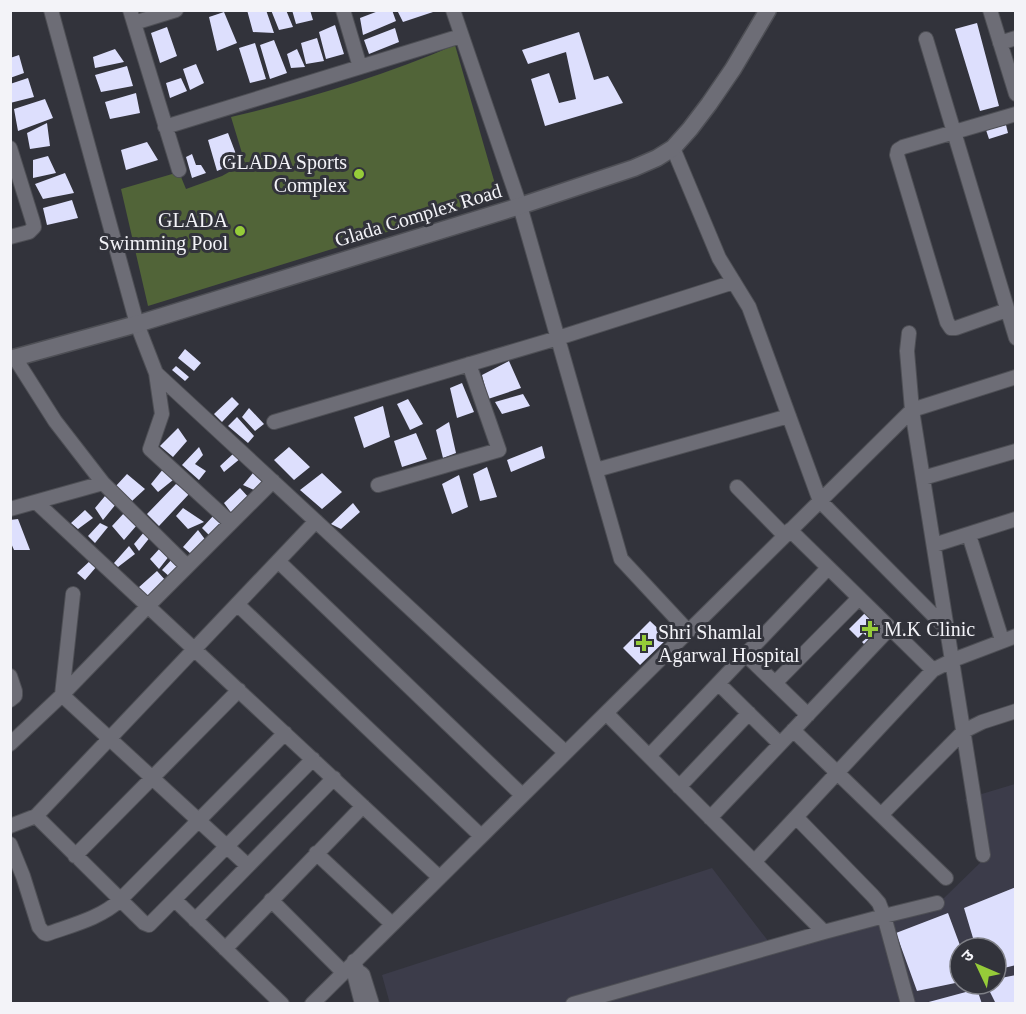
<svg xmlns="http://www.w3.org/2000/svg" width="1026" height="1014" font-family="'Times New Roman','Noto Sans Devanagari',serif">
  <rect width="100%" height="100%" fill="#32333b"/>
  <path fill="#3c3c4a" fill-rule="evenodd" d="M1015,784V1003L390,1004L382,975L712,868L775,950L944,898L982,861L965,799ZM960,948H996V984H960Z"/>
  <path fill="#516438" d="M455,45L495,184L493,190L485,200L413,224L148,306L121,189L179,172L186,189L222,176L245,163L231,117C307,99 383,76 455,45Z"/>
  <path fill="#dddffd" d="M247,10H266L274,33L253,32Z
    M271,10H286L293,27L279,30Z
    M292,10H310L313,20L296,24Z
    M381,10H392L396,21L363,35L360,18Z
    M397,10H436V11L403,22Z
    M224,12L237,43L217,51L209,17Z
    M977,23L999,106L980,111L955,29Z
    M335,25L344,54L326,59L319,32Z
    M167,27L177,56L160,63L151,33Z
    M395,28L399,42L369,54L364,40Z
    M579,32L594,80L608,76L623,103L545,126L531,79L549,73L559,103L576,99L566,52L528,64L522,50Z
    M317,38L324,61L306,64L301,43Z
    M274,40L287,73L270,79L260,45Z
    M255,43L266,79L250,83L239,48Z
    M115,49L124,62L95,68L93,57Z
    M297,49L305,67L291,68L287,54Z
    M19,55L24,73L10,78V58Z
    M196,64L204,83L190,90L183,69Z
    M127,66L133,86L101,92L95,75Z
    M28,78L34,97L10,103V84Z
    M181,78L187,91L170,98L166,83Z
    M136,93L140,113L110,119L105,102Z
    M45,99L53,118L18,131L14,109Z
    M47,123L50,146L30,149L27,133Z
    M1006,125L1008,133L989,139L986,130Z
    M228,133L239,162L217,171L208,140Z
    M147,142L158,160L126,170L121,150Z
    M192,154L196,165H201L206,173L192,178L186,157Z
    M48,156L56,173L33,178V160Z
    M65,173L74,193L43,199L35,184Z
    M72,200L78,218L47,225L43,208Z
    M185,349L201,363L194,371L178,358Z
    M509,361L521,388L488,399L482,375Z
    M176,366L189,377L185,381L172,370Z
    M462,383L474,412L457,418L450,388Z
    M523,394L530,406L502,414L495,402Z
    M232,397L239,404L222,422L214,414Z
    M408,399L423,424L410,430L397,404Z
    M383,406L390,437L364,448L354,417Z
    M249,408L264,424L255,431L242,417Z
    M237,417L254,436L248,443L228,426Z
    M449,422L456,453L443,458L436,430Z
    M178,428L187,441L173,457L160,446Z
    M416,433L427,459L402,467L394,441Z
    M542,446L545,458L511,472L507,460Z
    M199,447L203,455L195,464L206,471L199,480L182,465Z
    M289,447L310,467L294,480L274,460Z
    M234,453L241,458L224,472L220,466Z
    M487,467L497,497L480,501L473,474Z
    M164,468L173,480L158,492L151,484Z
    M253,473L266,482L254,490L243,485Z
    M322,473L342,492L322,509L300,490Z
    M127,474L145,489L132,501L115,487Z
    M459,475L468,507L452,514L442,484Z
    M176,484L190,493L159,526L147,514Z
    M240,488L250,499L232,514L224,503Z
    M105,496L116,504L103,520L95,508Z
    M353,503L360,512L341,529L331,524Z
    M183,508L204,522L188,529L176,516Z
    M85,510L93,518L78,529L71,523Z
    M125,512L137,525L124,540L112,526Z
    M214,515L225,524L211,537L202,528Z
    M18,519L30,550H14L10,541V520Z
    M100,523L108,527L95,543L88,536Z
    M198,530L207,542L191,554L183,547Z
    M145,531L151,536L139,551L134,544Z
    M129,546L135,554L118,567L114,563Z
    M161,547L170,555L159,569L150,559Z
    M174,557L181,566L170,577L162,570Z
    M91,560L97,566L85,580L77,573Z
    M157,571L167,582L148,598L138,588Z
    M866,612L883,629L866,646L862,642L868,637L863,633L858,638L849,629Z
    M650,621L668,638L640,665L623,648Z
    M1016,887V965L996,970V948H976L964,908Z
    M948,913L961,948L960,982L917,991L896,933Z
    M1016,975V1004H996L986,984H996V979Z
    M977,989L982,1004H925V1003Z"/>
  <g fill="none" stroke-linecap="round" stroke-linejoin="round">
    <defs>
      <path id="minor" d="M51,10L137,324L156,373L162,414L150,449L231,523
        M130,10L179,170
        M343,10L360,67
        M453,10L520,206L621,559L688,631
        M990,10L1016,94
        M134,23L176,10
        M926,39L1016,338
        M1000,43L1016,38
        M165,127L461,36
        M10,148L33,222L34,227L29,232L10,237
        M673,148L719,258L749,307L820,501L947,629
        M1007,310L956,328H951L947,322L897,155L898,150L903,147L1016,114
        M909,333L907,351L912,410L983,855
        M15,358L55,421L103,483L187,566
        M156,373L565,752
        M274,422L558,338L734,282
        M596,470L789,416
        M923,478L1016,451
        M378,485L499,450L469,364
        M737,487L785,536
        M36,502L439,877
        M10,509L103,483
        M790,530L933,670
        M969,535L1002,640
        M934,545L1016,519
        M278,561L522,795
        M237,604L481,836
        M746,655L808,715
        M10,676L15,691V696L10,700
        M775,683L859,598
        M719,684L780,744
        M62,695L247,865
        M62,695L73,594
        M606,713L824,932
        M793,730L946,878
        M10,744L62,695L148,606L273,481
        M649,756L828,568
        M679,787L749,713
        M881,815L964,731L982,722L1016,711
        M36,816L144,923L149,925L313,759
        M796,817L873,896L879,903L884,916L937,903
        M710,818L890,628
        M10,826L36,816L316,521
        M10,844L23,876L39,927L44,933L47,934C72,925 101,918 120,900L285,733
        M316,853L392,924
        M75,856L239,690
        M754,862L933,670L953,660L1016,636
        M175,900L282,1004
        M271,900L343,972
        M195,920L334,778
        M225,949L363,806
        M354,961L358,973H361L363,975L372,1004
        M355,977L362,1004
        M312,1004L912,410L1016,377
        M573,1004L824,932L884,916L908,1004"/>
      <path id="tertiary" d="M10,359L137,324L520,206L634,168L657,158L673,148L690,129L709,104L733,69L768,10"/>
    </defs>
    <use href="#minor" stroke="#4e4f55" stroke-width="16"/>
    <use href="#tertiary" stroke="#4e4f55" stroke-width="19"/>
    <use href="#minor" stroke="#6d6d76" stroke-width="14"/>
    <use href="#tertiary" stroke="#6d6d76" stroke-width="16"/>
  </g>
  <g fill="#96cc39" stroke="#32333b" stroke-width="2">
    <circle cx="359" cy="174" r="6"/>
    <circle cx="240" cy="231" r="6"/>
    <path d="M867 620h6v6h6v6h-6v6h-6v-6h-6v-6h6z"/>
    <path d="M641 634h6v6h6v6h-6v6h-6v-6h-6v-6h6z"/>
  </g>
  <g text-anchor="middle" stroke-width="6" stroke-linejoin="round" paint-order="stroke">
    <g font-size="20" fill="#f3f3f8" stroke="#32333b" text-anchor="end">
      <text x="347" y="169">GLADA Sports<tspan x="347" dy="23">Complex</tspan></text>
      <text x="228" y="227">GLADA<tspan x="228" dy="23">Swimming Pool</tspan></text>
      <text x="884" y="636" text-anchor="start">M.K Clinic</text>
      <text x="658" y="639" text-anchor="start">Shri Shamlal<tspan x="658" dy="23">Agarwal Hospital</tspan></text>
    </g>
    <g font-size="20" fill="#f3f3f8" stroke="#32333b">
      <text transform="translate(418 215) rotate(-17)" y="7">Glada Complex Road</text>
    </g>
  </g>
  <rect width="1026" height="1014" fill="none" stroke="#f3f3f8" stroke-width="24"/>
  <g transform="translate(978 966) rotate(314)"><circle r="28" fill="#32333b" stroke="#7f8087" stroke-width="1.5"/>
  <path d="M0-4.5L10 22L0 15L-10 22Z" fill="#96cc39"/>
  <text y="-9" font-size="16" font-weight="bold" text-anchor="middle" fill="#f3f3f8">उ</text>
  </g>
</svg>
